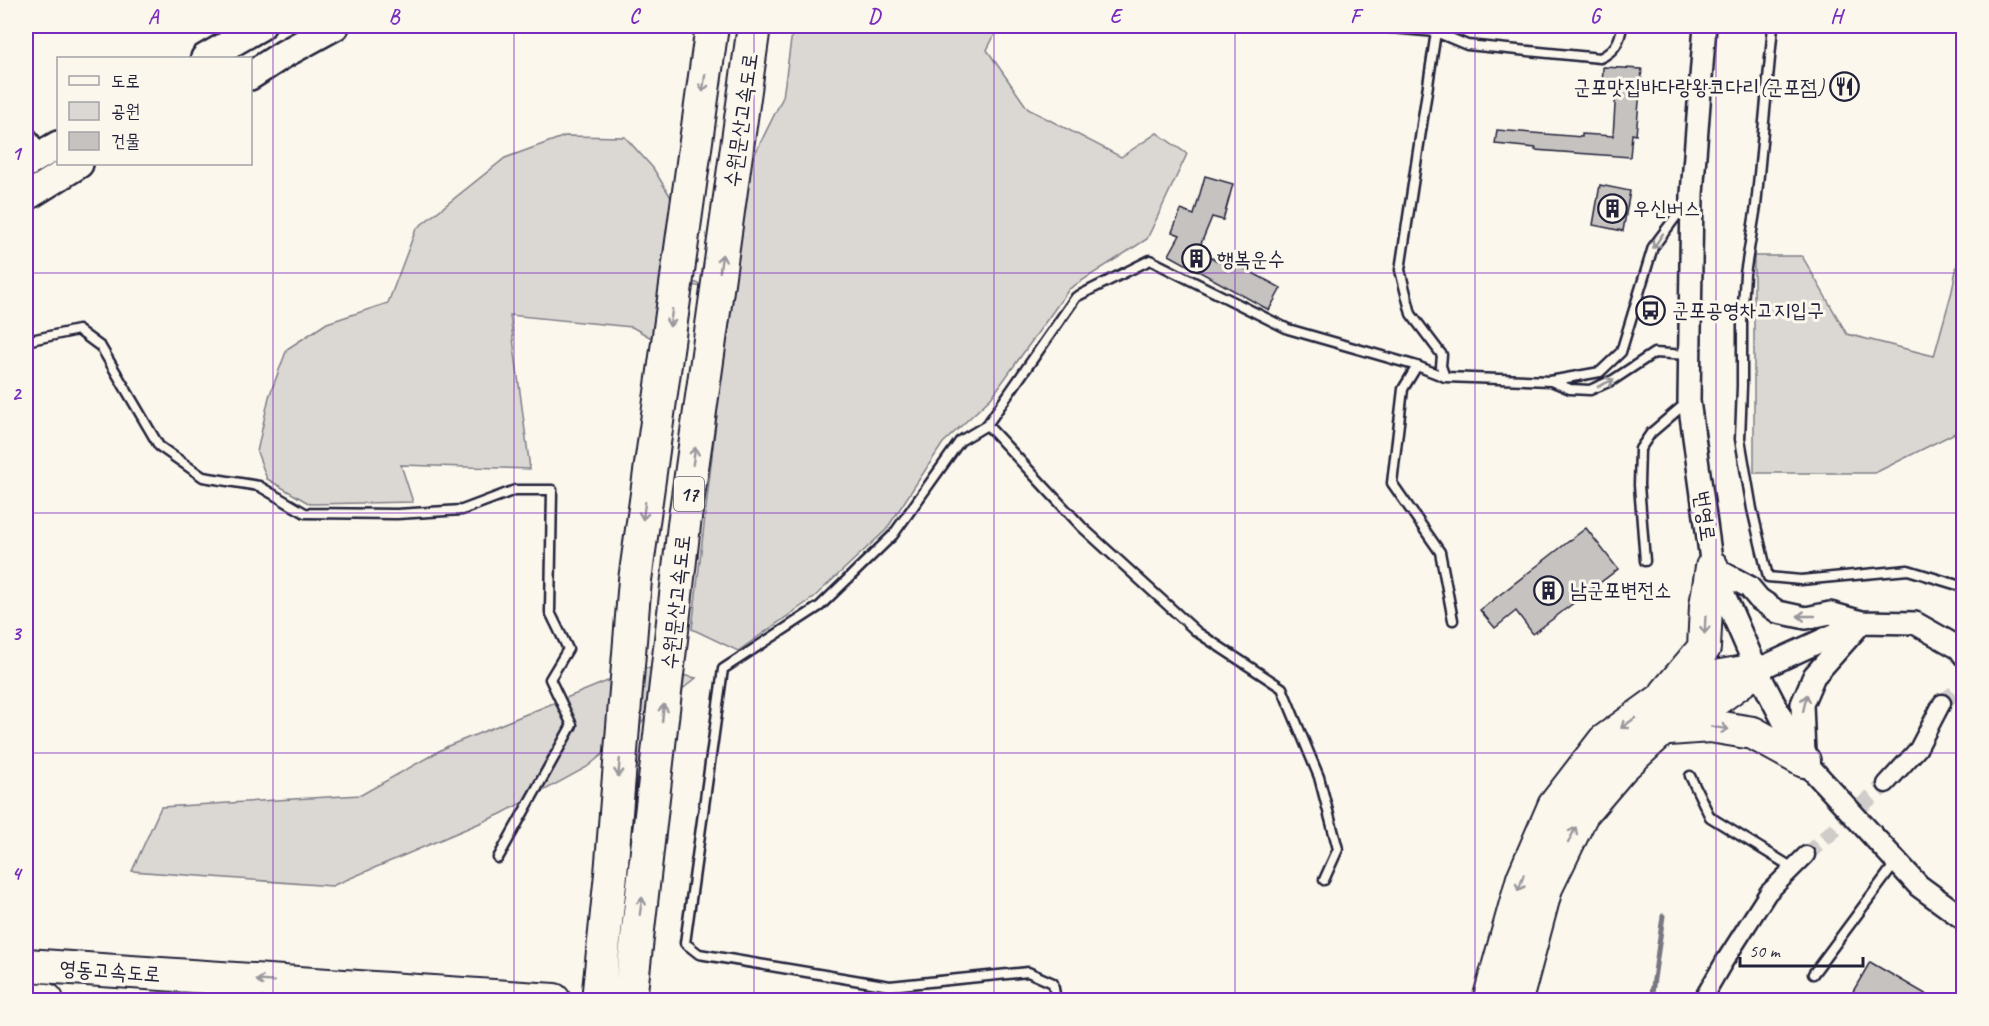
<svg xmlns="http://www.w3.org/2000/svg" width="1989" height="1026" font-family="Caveat,'Poor Story',sans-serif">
  <rect width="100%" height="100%" fill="#fbf7ec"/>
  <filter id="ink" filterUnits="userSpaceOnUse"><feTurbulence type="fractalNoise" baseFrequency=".0167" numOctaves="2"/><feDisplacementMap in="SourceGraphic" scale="12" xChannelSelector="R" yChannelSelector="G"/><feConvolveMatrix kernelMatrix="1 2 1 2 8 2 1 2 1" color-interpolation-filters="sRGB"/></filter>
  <g filter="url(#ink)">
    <path fill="#dbd8d3" stroke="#7e7d87" stroke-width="1.5" d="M793,26H999L987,50L1028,109L1121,157L1157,133L1187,154L1147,239L1069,289L991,398L943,443L886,530L813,598L738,651L692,629L731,292L663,280L655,340L632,327L510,315L530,469L401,465L413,502L310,504L267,479L257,452L269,397L287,349L327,323L388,303L416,229L505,158L565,136L625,137L653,168L672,199L662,276L730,290L747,170L783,97Z
      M1963,233V429L1875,473H1754V256H1802L1847,334L1934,356L1952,291Z
      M642,667L696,678L587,767L501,814L332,886L132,871L161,807L361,795L448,746Z"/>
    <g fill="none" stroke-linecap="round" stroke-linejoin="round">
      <path stroke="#787681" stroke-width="5" d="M1651,1000L1663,916"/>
    </g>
    <path fill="#c6c2c0" stroke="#22223b" stroke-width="1.5" d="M1603,67L1642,69L1636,135L1632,134L1630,157L1535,150L1536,148L1495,144L1497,130L1582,137V134L1613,136L1616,90L1602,89Z
      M1205,176L1233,184L1223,220L1212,217L1198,251L1229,267L1232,262L1281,288L1269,310L1169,255L1180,235L1172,232L1181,210L1194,215Z
      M1600,185L1630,191L1623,231L1593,225Z
      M1586,528L1618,569L1533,634L1516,611L1495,628L1480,610Z
      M1870,962L1936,1000H1848Z"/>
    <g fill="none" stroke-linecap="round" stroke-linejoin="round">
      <path stroke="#d0ccc9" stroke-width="16" stroke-dasharray="16 8" stroke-linecap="butt" d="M1942,703L1964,685
        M1806,855L1886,784"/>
      <defs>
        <path id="service" d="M1370,26L1436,32L1467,45L1600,58C1615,51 1620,41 1622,26
          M1773,26L1756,206L1745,274L1742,322V386L1740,439L1752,509L1768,577L1801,580L1908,570L1964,587
          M1436,32L1400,270L1411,314L1442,355L1441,366L1445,377
          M26,341L78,330L101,347L159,446L203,477L259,486L305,513L397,514L462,510L515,490H552L550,612L568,649L550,679L572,725L498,858
          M1551,381L1570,389L1590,390L1613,380L1654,353L1689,355
          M987,425L1082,527L1197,632L1282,688L1319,777L1338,849L1324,880
          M1645,561L1639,485L1640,449L1651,433L1686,403
          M1453,620L1440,552L1392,483L1403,389L1417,366L1445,377L1550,381L1600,372L1621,352L1653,247L1687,202
          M1690,776L1710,817L1793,868
          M1813,974L1897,861
          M1056,1000L1053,983L1028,972L890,986L699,954L685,943L723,669L820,606L893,535L960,441L987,425L1076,297L1150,260L1288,329L1417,366"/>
        <path id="minor" d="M1886,784L1918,749L1942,703
          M1702,1000L1724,962L1768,893L1806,855"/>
        <path id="tertiary" d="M1705,26L1692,194L1689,401L1712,567L1757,670L1804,761L1919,886L1964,919
          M26,138L38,157
          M1712,567L1749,587L1759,599L1778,612L1806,618L1830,613L1862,622L1814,676L1802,704L1804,754
          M1757,670L1862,622L1915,623L1959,648L1964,655"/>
        <path id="primary" d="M205,58L261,26
          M250,76L284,54L335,26
          M26,164L58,145
          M26,197L79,164"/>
        <path id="motorway" d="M1666,693L1704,648L1706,606L1712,567
          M1669,729L1710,726L1753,733L1804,761
          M26,965L554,1000
          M26,999L47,1000
          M598,1000L611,874L635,580L712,26
          M630,1000L684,525L754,26
          M1489,1000L1523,878L1554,806L1604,741L1662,699L1714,677L1757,670
          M1516,1000L1546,888L1582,814L1622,767L1662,730L1718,698L1744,679"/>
      </defs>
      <use href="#service" stroke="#22223b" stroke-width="13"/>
      <use href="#minor" stroke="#22223b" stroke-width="21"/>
      <use href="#tertiary" stroke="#22223b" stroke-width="26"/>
      <use href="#primary" stroke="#22223b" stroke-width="32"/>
      <use href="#motorway" stroke="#22223b" stroke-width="36"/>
      <use href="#service" stroke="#fbf7ec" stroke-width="8"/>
      <use href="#minor" stroke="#fbf7ec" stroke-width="16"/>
      <use href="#tertiary" stroke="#fbf7ec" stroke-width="21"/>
      <use href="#primary" stroke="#fbf7ec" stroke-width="27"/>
      <use href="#motorway" stroke="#fbf7ec" stroke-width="32"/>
    </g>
    <defs><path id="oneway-shaft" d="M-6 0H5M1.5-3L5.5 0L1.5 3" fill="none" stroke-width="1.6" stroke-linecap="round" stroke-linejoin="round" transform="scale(1.5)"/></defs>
    <g stroke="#99979c">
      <use href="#oneway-shaft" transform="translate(704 83) rotate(98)"/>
      <use href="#oneway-shaft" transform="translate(1658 241) rotate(124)"/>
      <use href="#oneway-shaft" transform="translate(721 263) rotate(-82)"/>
      <use href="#oneway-shaft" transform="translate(671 318) rotate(98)"/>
      <use href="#oneway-shaft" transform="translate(1606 383) rotate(-24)"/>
      <use href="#oneway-shaft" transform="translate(694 456) rotate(-82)"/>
      <use href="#oneway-shaft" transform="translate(644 511) rotate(98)"/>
      <use href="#oneway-shaft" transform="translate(1806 616) rotate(180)"/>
      <use href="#oneway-shaft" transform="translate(1705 625) rotate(93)"/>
      <use href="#oneway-shaft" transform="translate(1805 703) rotate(-77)"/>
      <use href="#oneway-shaft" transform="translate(663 713) rotate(-84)"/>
      <use href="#oneway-shaft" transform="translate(1628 723) rotate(144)"/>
      <use href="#oneway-shaft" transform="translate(1720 728) rotate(9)"/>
      <use href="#oneway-shaft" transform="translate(619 768) rotate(95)"/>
      <use href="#oneway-shaft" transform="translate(1572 835) rotate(-64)"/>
      <use href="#oneway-shaft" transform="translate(1521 883) rotate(108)"/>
      <use href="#oneway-shaft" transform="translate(641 906) rotate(-82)"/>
      <use href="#oneway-shaft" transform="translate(265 981) rotate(-176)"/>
    </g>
  </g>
  <path fill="none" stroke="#7b2cbf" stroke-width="1.5" stroke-opacity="0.55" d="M273,26V1000M514,26V1000M754,26V1000M994,26V1000M1235,26V1000M1475,26V1000M1716,26V1000M26,273H1964M26,513H1964M26,753H1964"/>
  <defs>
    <symbol id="restaurant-ring" viewBox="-11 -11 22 22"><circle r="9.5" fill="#fbf7ec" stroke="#22223b" stroke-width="1.5"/><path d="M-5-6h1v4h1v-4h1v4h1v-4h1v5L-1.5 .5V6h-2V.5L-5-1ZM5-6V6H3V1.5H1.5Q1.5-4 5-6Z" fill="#22223b"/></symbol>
    <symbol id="building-ring" viewBox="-11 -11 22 22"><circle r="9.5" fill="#fbf7ec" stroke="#22223b" stroke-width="1.5"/><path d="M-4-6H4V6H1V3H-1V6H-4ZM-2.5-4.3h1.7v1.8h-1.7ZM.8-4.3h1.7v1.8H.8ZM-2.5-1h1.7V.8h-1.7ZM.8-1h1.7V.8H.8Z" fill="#22223b"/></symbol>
    <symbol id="bus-ring" viewBox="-11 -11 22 22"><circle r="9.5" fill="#fbf7ec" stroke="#22223b" stroke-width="1.5"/><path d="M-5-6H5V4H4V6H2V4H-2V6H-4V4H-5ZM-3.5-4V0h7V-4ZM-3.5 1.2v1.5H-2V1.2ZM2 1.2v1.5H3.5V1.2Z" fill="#22223b"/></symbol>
  </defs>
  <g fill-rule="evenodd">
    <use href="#restaurant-ring" x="1828" y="70" width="33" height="33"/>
    <use href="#building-ring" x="1596" y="192" width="33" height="33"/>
    <use href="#building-ring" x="1180" y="242" width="33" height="33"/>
    <use href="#bus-ring" x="1634" y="294" width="33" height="33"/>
    <use href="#building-ring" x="1532" y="574" width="33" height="33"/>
  </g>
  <g text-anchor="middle" stroke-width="6" stroke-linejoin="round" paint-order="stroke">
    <rect fill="#fbf7ec" stroke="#636270" stroke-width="1.5" x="674" y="477" width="30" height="34" rx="4.5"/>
    <g font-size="20" font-weight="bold" fill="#22223b">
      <text x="689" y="501">17</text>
    </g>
    <g font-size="21" fill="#22223b" stroke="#fbf7ec" text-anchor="start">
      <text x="1824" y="94" text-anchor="end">군포맛집바다랑왕코다리(군포점)</text>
      <text x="1633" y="215">우신버스</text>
      <text x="1217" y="266">행복운수</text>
      <text x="1672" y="317">군포공영차고지입구</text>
      <text x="1570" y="597">남군포변전소</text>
    </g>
    <g font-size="21" fill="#22223b" stroke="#fbf7ec">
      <text transform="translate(741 120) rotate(-82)" y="7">수원문산고속도로</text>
      <text transform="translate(1705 516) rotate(82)" y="7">번영로</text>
      <text transform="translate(676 602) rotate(-84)" y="7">수원문산고속도로</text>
      <text transform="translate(110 971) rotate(4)" y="7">영동고속도로</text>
    </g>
  </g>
  <rect width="1989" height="1026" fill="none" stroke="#fbf7ec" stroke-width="66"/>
  <rect x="57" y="57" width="195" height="108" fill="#fbf7ec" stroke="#a4a2a5" stroke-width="1.5"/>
  <rect x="69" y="76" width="30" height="9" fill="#fbf7ec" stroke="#a4a2a5" stroke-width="1.5"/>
  <text x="111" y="87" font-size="18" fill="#22223b">도로</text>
  <rect x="69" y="102" width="30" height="18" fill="#dbd8d3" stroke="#a4a2a5" stroke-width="1.5"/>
  <text x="111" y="117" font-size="18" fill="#22223b">공원</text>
  <rect x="69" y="132" width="30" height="18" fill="#c6c2c0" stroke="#a4a2a5" stroke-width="1.5"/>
  <text x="111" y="147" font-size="18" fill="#22223b">건물</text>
  <path d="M1740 957v9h123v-9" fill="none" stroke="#22223b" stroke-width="3"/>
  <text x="1749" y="957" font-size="18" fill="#22223b" stroke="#fbf7ec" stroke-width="4.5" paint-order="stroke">50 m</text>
  <rect x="33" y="33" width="1923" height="960" fill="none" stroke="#7b2cbf" stroke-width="2"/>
  <g font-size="20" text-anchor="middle" font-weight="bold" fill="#7b2cbf">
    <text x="153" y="23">A</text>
    <text x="394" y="23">B</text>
    <text x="634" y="23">C</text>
    <text x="874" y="23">D</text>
    <text x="1115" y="23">E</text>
    <text x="1355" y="23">F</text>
    <text x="1595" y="23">G</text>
    <text x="1836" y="23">H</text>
    <text x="16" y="160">1</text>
    <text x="16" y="400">2</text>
    <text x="16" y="640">3</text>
    <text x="16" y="880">4</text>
  </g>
</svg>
